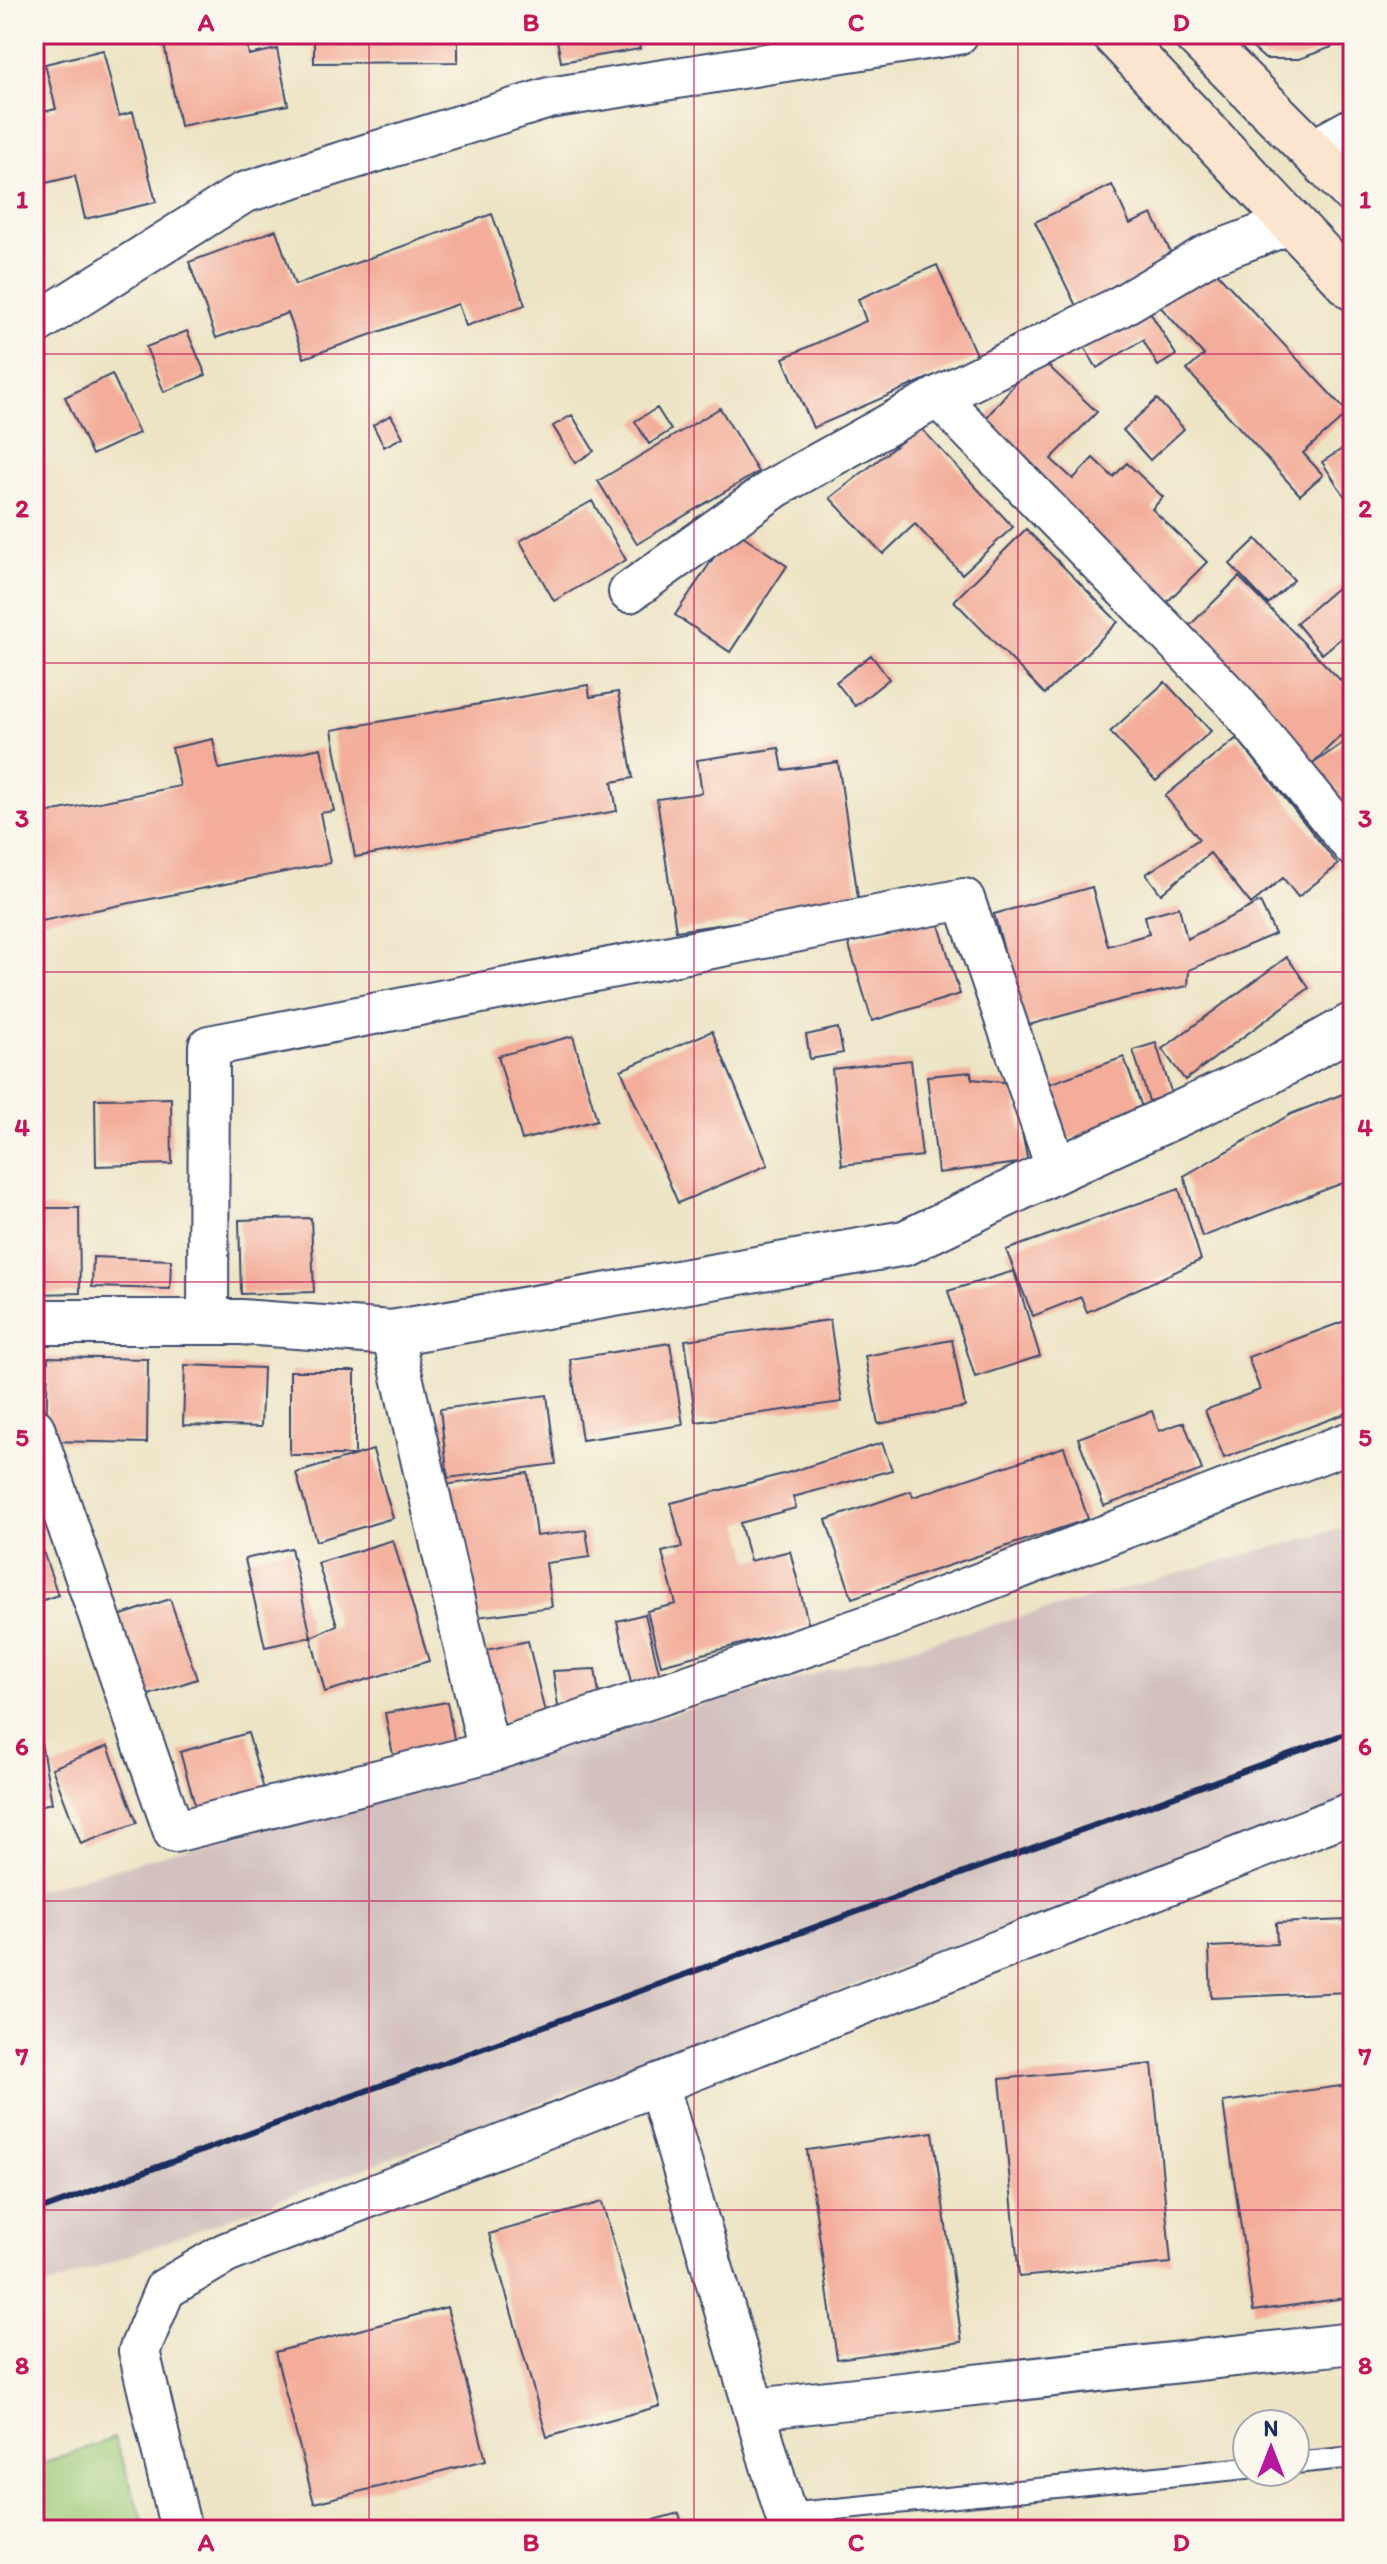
<svg xmlns="http://www.w3.org/2000/svg" width="1387" height="2564" font-family="Itim,sans-serif">
  <rect width="100%" height="100%" fill="#fbf7ec"/>
  <filter id="ink" filterUnits="userSpaceOnUse"><feTurbulence type="fractalNoise" baseFrequency=".0125" numOctaves="2"/><feDisplacementMap in="SourceGraphic" scale="16" xChannelSelector="R" yChannelSelector="G"/><feConvolveMatrix kernelMatrix="1 2 1 2 8 2 1 2 1" color-interpolation-filters="sRGB"/></filter>
  <filter id="wash" filterUnits="userSpaceOnUse"><feTurbulence type="fractalNoise" baseFrequency=".006" numOctaves="4" result="noise"/><feDisplacementMap in="SourceGraphic" scale="32" xChannelSelector="R" yChannelSelector="G"/><feGaussianBlur stdDeviation="1.8" result="paint"/><feColorMatrix in="noise" values="0 0 0 0 0 0 0 0 0 0 0 0 0 0 0 0 0 1.4 0 .05"/><feComposite in="paint" operator="in"/></filter>
  <g filter="url(#wash)">
    <rect width="100%" height="100%" fill="#ede4c5"/>
    <path fill="#d1c0bd" d="M1353,1525V1799L34,2291V1891Z"/>
    <path fill="#9ac875" stroke="#5a7c6a" stroke-width="2" d="M114,2438L147,2530H34V2466Z"/>
    <g id="blocks">
      <path fill="#f3ad9a" d="M162,34H245L249,55L277,49L288,105L180,126Z
        M314,34H458V62L314,63Z
        M556,34H637L640,49L561,62Z
        M1237,34H1325L1332,47L1299,59H1265Z
        M103,50L119,116L133,112L156,202L85,219L75,176L34,186V114L56,109L45,64Z
        M1112,185L1130,224L1152,214L1175,261L1077,308L1035,222Z
        M492,214L525,305L466,326L458,304L304,358L288,313L216,338L189,262L276,230L295,285Z
        M937,265L977,357L813,428L783,358L866,321L858,299Z
        M1215,271L1348,413L1303,453L1323,475L1300,495L1187,370L1204,355L1156,302Z
        M1142,299L1176,355L1158,366L1143,340L1097,368L1078,337Z
        M187,331L206,375L164,392L146,347Z
        M1038,356L1097,412L1051,459L1073,479L1093,458L1113,477L1127,463L1163,497L1152,509L1207,562L1162,607L981,424Z
        M112,374L139,433L92,455L65,397Z
        M1157,399L1184,429L1150,460L1123,430Z
        M657,408L671,430L649,444L635,421Z
        M720,408L758,472L637,544L598,481Z
        M391,415L403,437L384,447L373,425Z
        M572,415L594,451L575,463L553,426Z
        M920,427L1013,527L962,574L915,524L883,554L830,498Z
        M1353,442V509L1322,462Z
        M592,501L626,560L554,601L520,541Z
        M733,529L787,566L730,652L675,615Z
        M1026,529L1118,622L1045,694L954,601Z
        M1256,539L1294,580L1268,604L1230,564Z
        M1239,577L1353,693V723L1311,765L1181,634Z
        M1345,581L1353,590V628L1322,654L1296,623Z
        M871,655L889,679L855,706L836,682Z
        M1165,682L1211,731L1156,781L1110,732Z
        M588,685L590,697L618,692L633,778L612,782L617,811L355,857L332,730Z
        M1353,736V818L1311,765Z
        M1237,738L1338,865L1298,897L1283,878L1251,904L1210,853L1161,894L1146,874L1199,839L1165,796Z
        M213,739L219,769L321,748L334,811L320,813L330,863L36,922L34,910V815L180,786L172,748Z
        M779,748L783,770L838,762L859,904L676,931L657,799L702,793L697,760Z
        M1092,887L1108,946L1149,934L1145,916L1179,907L1187,939L1260,902L1275,934L1189,970L1188,986L1123,999L1025,1026L994,914Z
        M936,915L960,994L872,1021L848,942Z
        M1287,957L1309,988L1185,1080L1162,1049Z
        M838,1028L843,1053L810,1059L806,1035Z
        M712,1031L768,1165L678,1203L621,1070Z
        M573,1036L597,1120L522,1140L498,1056Z
        M1156,1043L1172,1095L1149,1101L1133,1050Z
        M1124,1057L1144,1113L1059,1143L1040,1087Z
        M911,1060L922,1156L842,1165L832,1069Z
        M971,1072L972,1079L1012,1083L1028,1162L938,1173L927,1076Z
        M1353,1090V1179L1202,1237L1184,1176L1291,1114Z
        M171,1098L172,1164L96,1166L95,1099Z
        M1179,1189L1201,1260L1087,1312L1081,1297L1033,1316L1006,1250Z
        M34,1208H79L80,1293L34,1294Z
        M311,1218L314,1292L241,1294L239,1220Z
        M93,1257L171,1260L170,1289L92,1287Z
        M1014,1271L1040,1356L975,1377L948,1291Z
        M1353,1318V1411L1224,1458L1205,1410L1260,1390L1248,1357Z
        M830,1320L842,1402L696,1422L685,1340Z
        M952,1340L965,1407L878,1424L865,1356Z
        M670,1343L683,1425L582,1440L570,1359Z
        M48,1357L148,1359L147,1443L46,1441Z
        M185,1365L263,1368L261,1427L183,1425Z
        M290,1371H355V1455H290Z
        M547,1395L556,1464L448,1478L440,1409Z
        M1152,1411L1159,1431L1184,1422L1202,1470L1104,1506L1078,1438Z
        M882,1443L892,1470L793,1497L796,1508L740,1523L750,1561L790,1551L809,1626L661,1665L647,1611L676,1604L662,1552L682,1547L671,1503L787,1473Z
        M1064,1447L1088,1519L852,1598L826,1520L911,1491L913,1497Z
        M373,1450L393,1518L316,1541L296,1473Z
        M528,1473L536,1536L586,1530L590,1557L546,1563L552,1607L462,1619L444,1485Z
        M34,1525L58,1595L34,1603Z
        M393,1540L429,1661L325,1692L311,1637L337,1625L318,1563Z
        M291,1548L311,1637L265,1647L245,1559Z
        M170,1599L197,1679L146,1696L119,1616Z
        M645,1614L662,1685L633,1692L617,1621Z
        M528,1641L546,1717L504,1727L486,1650Z
        M595,1669L601,1707L559,1713L553,1671Z
        M447,1702L455,1744L393,1755L385,1713Z
        M248,1733L265,1793L197,1812L180,1752Z
        M40,1737L52,1803L34,1807V1739Z
        M108,1746L137,1823L81,1844L52,1768Z
        M1346,1920L1348,1992L1211,1998L1209,1947L1277,1944L1276,1923Z
        M1152,2064L1171,2263L1019,2277L1000,2079Z
        M1348,2085L1353,2119V2297L1253,2311L1223,2102Z
        M933,2132L962,2342L837,2359L807,2150Z
        M602,2202L660,2406L547,2437L489,2234Z
        M447,2307L486,2460L314,2503L275,2352Z
        M679,2513L684,2530H620V2529Z"/>
    </g>
  </g>
  <g filter="url(#ink)">
    <use href="#blocks" fill-opacity="0" stroke="#3a4a6d" stroke-width="2"/>
    <g fill="none" stroke-linecap="round" stroke-linejoin="round">
      <defs>
        <path id="service" d="M1295,2463L1353,2457
          M786,2514L1247,2468"/>
        <path id="minor" d="M1311,151L1353,128
          M34,325L243,193L549,98L958,34
          M938,397L1233,700L1353,846
          M629,592L776,487L938,397L1119,307L1207,255L1292,223
          M208,1322L209,1046L964,899L1057,1170
          M392,1333L489,1752
          M34,1428L174,1832L489,1752L873,1624L1353,1441
          M658,2084L790,2530
          M756,2409L1353,2343
          M181,2530L139,2351L165,2289L226,2253L1353,1812"/>
        <path id="tertiary" d="M34,1322H241L392,1333L905,1243L1057,1170L1267,1073L1353,1025"/>
        <path id="secondary" d="M1114,34L1353,288
          M1195,34L1353,192"/>
      </defs>
      <use href="#service" stroke="#3a4a6d" stroke-width="24"/>
      <use href="#minor" stroke="#3a4a6d" stroke-width="44"/>
      <use href="#tertiary" stroke="#3a4a6d" stroke-width="48"/>
      <use href="#secondary" stroke="#3a4a6d" stroke-width="48"/>
      <use href="#service" stroke="#fff" stroke-width="20"/>
      <use href="#minor" stroke="#fff" stroke-width="40"/>
      <use href="#tertiary" stroke="#fff" stroke-width="44"/>
      <use href="#secondary" stroke="#fce5cf" stroke-width="44"/>
      <path stroke="#1b2f5e" stroke-width="6" d="M34,2212L1353,1731"/>
    </g>
  </g>
  <path fill="none" stroke="#c2185b" stroke-width="2" stroke-opacity="0.55" d="M369,34V2530M694,34V2530M1018,34V2530M34,354H1353M34,663H1353M34,972H1353M34,1282H1353M34,1592H1353M34,1901H1353M34,2210H1353"/>
  <rect width="1387" height="2564" fill="none" stroke="#fbf7ec" stroke-width="88"/>
  <g transform="translate(1271 2448)"><circle r="38" fill="#fbf7ec" stroke="#a1a7b3" stroke-width="2"/>
  <path d="M0-6L14 30L0 20L-14 30Z" fill="#b5179e"/>
  <text y="-12" font-size="22" font-weight="bold" text-anchor="middle" fill="#1b2f5e">N</text>
  </g>
  <rect x="44" y="44" width="1299" height="2476" fill="none" stroke="#c2185b" stroke-width="3"/>
  <g font-size="26" text-anchor="middle" font-weight="bold" fill="#c2185b">
    <text x="206" y="31">A</text>
    <text x="531" y="31">B</text>
    <text x="856" y="31">C</text>
    <text x="1181" y="31">D</text>
    <text x="22" y="208">1</text>
    <text x="1365" y="208">1</text>
    <text x="22" y="517">2</text>
    <text x="1365" y="517">2</text>
    <text x="22" y="827">3</text>
    <text x="1365" y="827">3</text>
    <text x="22" y="1136">4</text>
    <text x="1365" y="1136">4</text>
    <text x="22" y="1446">5</text>
    <text x="1365" y="1446">5</text>
    <text x="22" y="1755">6</text>
    <text x="1365" y="1755">6</text>
    <text x="22" y="2065">7</text>
    <text x="1365" y="2065">7</text>
    <text x="22" y="2374">8</text>
    <text x="1365" y="2374">8</text>
    <text x="206" y="2551">A</text>
    <text x="531" y="2551">B</text>
    <text x="856" y="2551">C</text>
    <text x="1181" y="2551">D</text>
  </g>
</svg>
